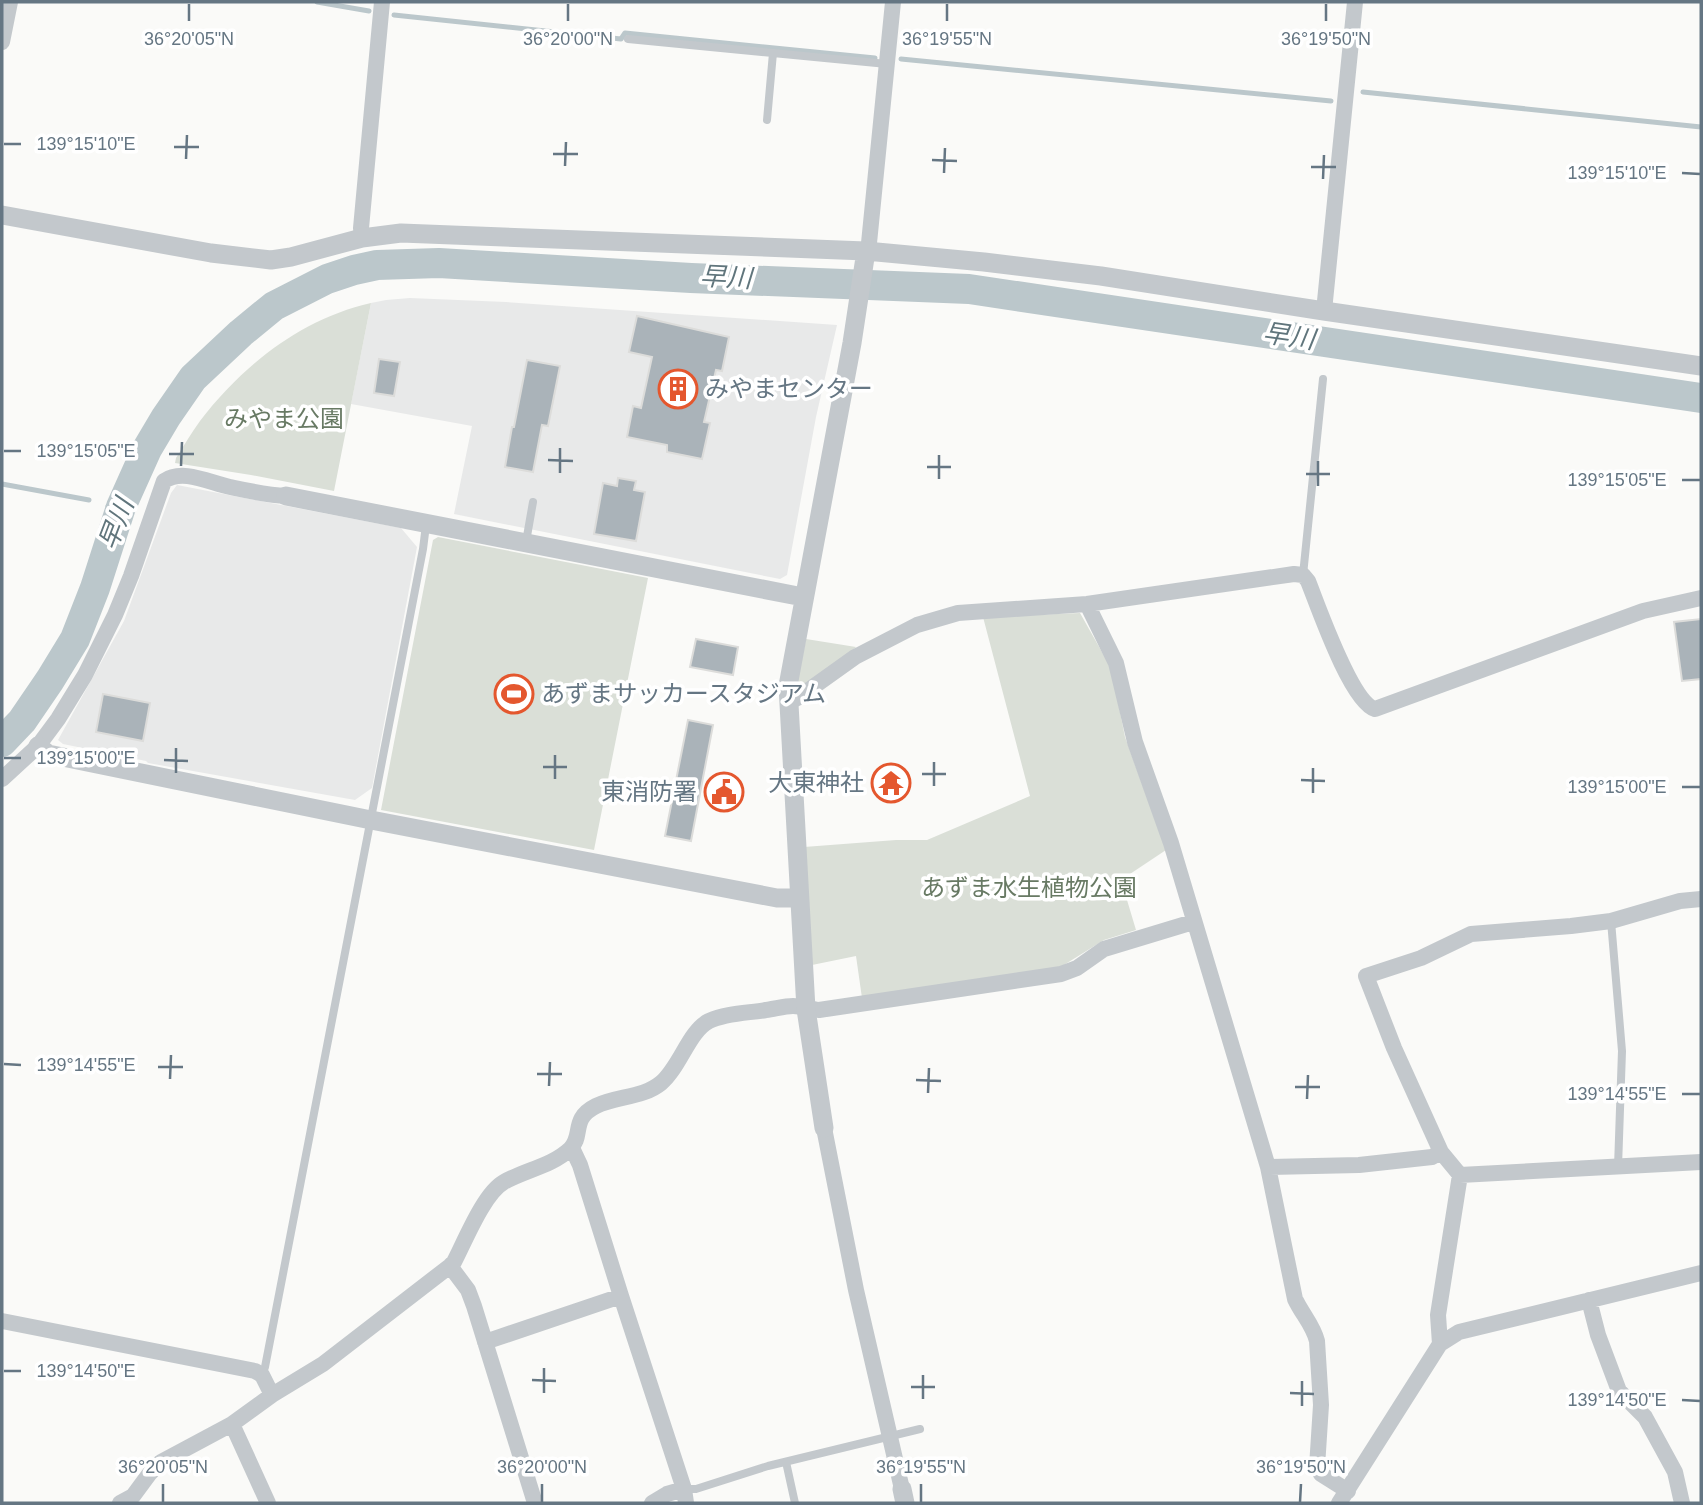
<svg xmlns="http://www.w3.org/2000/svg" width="1703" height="1505" font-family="Arial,'Noto Sans JP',sans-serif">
  <rect width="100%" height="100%" fill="#fafaf8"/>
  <path fill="#e8e9e9" d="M410,298L506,302L837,325L816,417L787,575L780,579L454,514L472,426L351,404L371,303L386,300Z
    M177,485L401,528L417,547L372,788L355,800L148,763L146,761L63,744L58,740L124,621L171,493Z"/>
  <path fill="#dadfd7" d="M371,303L334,491L251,475L175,463L176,458C184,446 191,433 200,421C243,365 301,319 371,303Z
    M438,537L648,578L594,850L381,810L433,540Z
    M1080,613L1111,668L1125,737L1166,850L1121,880L1136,930L1104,940L1059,968L862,998L856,956L812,965L804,847L896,840H927L1030,796L983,617Z
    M806,639L856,647L849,654L801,688L797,684Z"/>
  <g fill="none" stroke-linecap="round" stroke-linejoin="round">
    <path stroke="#bbc7cb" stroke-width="5" d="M317,2L369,11
      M394,15L621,39L625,33L875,58
      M901,59L1331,101
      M1363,92L1701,127
      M2,484L89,500
      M108,506L121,507"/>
    <path stroke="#bbc7cb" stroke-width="30" d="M2,742L22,721L50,680L75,639L95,588L121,507L147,449L166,417L193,378L241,333L274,306L327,279L354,270L377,265L439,263L691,278L969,289L1701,398"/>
  </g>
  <path fill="#aab3b9" stroke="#dcdcda" stroke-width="2" d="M637,316L729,337L722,371L716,370L704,422L710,423L702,459L667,452V445L627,437L633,406L641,408L652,357L629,352Z
    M379,359L400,362L394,396L374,393Z
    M527,360L560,366L548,426L542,425L533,472L505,467L512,427H514Z
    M618,478L636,481L634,490L645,492L636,541L594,534L603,483L617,486Z
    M1701,619V679L1682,681L1674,622Z
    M696,639L738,647L733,675L690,667Z
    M103,694L150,703L143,741L96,732Z
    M688,720L713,725L691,841L665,836Z"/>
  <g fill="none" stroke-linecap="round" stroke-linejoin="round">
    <path stroke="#c3c8cc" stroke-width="8" d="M628,39L887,64
      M767,120L773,53
      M526,542L533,502
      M1303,575L1323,379
      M1611,921L1622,1051L1618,1167
      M262,1375L265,1367L423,549L426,525
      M786,1462L795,1503
      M684,1489H696L768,1466L920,1429"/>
    <path stroke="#c3c8cc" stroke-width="16" d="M2,42L10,2
      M362,238L361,228L382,2
      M866,251L869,243L893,2
      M1324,311L1355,2
      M1087,604L1116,663L1135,742L1171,843L1268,1167L1295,1299C1302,1314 1313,1325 1317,1341L1321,1405L1317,1467L1321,1474L1348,1491
      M789,702L799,697L855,657L917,625L958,613L1087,604L1294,574L1303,575L1308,581C1318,606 1351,702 1375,709L1643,611L1701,598
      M2,779L38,746L58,719L85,675L115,615L131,576L164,481C183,468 210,483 230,487C249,491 267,495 286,496
      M824,1128L856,1290L902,1489
      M572,1148L580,1165L621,1296L684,1489L686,1503
      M1268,1167L1359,1165L1432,1157L1441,1152
      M1460,1175L1701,1162
      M450,1266L468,1290L474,1306L535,1503
      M1589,1300L1598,1335L1619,1391L1645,1417L1675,1472L1682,1503
      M2,1321L255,1371L262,1375L272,1395
      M485,1342L621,1296
      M1440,1344L1438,1315L1460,1175L1441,1152L1394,1048L1366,976L1421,958L1471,934L1571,926L1611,921L1680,901L1701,899
      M232,1424L268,1503
      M120,1503L133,1496L150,1473L161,1462L232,1424L272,1395L323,1364L450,1266L454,1262C465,1241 484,1193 504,1182C525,1170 552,1166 570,1149C584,1136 570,1119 596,1106C616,1096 643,1098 661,1083C680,1067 689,1031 709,1021C726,1013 748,1013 766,1010C775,1009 784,1006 793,1006C801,1006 811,1009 819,1010L1061,974L1077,968L1104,949L1193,922
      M652,1503L667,1494L684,1489
      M1339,1503L1440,1344L1459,1332L1701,1273"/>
    <path stroke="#c3c8cc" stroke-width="19" d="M2,215L211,253L271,260L291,257L362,238L401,233L866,251L984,262L1101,276L1324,311L1701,366
      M286,496L803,597
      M38,746L48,754L371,820L777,898H799
      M824,1128L806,1009L788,686L852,343L866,251
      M902,1489L905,1503"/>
  </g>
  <path fill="none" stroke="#657683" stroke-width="2.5" d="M189,21V4M568,21V4M947,21V4M1326,21V4M4,144H21M174,147H199M553,154H578M186,159L187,135M932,160L957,161M565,166L566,142M1311,167H1336M944,173L945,148M1682,173L1700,174M1323,179L1324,155M4,451H21M169,454H194M548,460L573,461M181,466L182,442M927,467H951M560,473V448M1306,474H1330M939,479V455M1682,480H1700M1318,486V461M4,758H21M164,760L188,761M543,767H567M176,773V748M922,774H946M555,779V755M1301,780L1325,781M934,786V762M1682,787H1700M1313,793V768M4,1064L21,1065M158,1067H183M537,1074H562M170,1079L171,1055M916,1080L941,1081M549,1086L550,1062M1295,1087H1320M928,1093L929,1068M1682,1094H1700M1307,1099L1308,1075M4,1371H21M532,1380L556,1381M911,1387H935M544,1393V1368M1290,1393L1314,1394M923,1399V1375M1682,1400L1700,1401M1302,1406V1381M163,1502V1484M542,1502V1484M921,1502V1484M1300,1502L1301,1484"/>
  <defs>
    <symbol id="building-ring" viewBox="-11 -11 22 22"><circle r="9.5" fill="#fff" stroke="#e4572e" stroke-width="1.5"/><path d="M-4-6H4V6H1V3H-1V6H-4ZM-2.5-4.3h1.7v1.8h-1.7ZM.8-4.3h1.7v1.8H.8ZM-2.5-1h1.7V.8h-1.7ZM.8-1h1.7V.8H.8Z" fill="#e4572e"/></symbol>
    <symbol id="stadium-ring" viewBox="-11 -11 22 22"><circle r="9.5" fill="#fff" stroke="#e4572e" stroke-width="1.5"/><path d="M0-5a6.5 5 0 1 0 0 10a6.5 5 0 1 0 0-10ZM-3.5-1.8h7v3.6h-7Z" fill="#e4572e"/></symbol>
    <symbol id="temple-ring" viewBox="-11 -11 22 22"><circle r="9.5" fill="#fff" stroke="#e4572e" stroke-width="1.5"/><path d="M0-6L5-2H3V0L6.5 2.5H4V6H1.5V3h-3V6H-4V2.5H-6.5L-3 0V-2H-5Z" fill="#e4572e"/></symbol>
    <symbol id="civic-ring" viewBox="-11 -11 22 22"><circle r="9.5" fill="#fff" stroke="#e4572e" stroke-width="1.5"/><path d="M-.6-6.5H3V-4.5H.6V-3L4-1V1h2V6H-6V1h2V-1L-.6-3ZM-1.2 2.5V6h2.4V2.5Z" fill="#e4572e"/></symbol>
  </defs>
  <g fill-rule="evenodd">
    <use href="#building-ring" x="656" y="367" width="44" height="44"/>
    <use href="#stadium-ring" x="492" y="672" width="44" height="44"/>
    <use href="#temple-ring" x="869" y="761" width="44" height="44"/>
    <use href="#civic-ring" x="702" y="770" width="44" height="44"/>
  </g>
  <g text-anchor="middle" stroke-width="7" stroke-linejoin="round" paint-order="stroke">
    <g font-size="24" fill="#657683" stroke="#fff" text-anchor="start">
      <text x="705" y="397">みやまセンター</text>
      <text x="541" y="702">あずまサッカースタジアム</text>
      <text x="864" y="791" text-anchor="end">大東神社</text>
      <text x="697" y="800" text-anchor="end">東消防署</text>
    </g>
    <g font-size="24" fill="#687a64" stroke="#fff">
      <text x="284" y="427">みやま公園</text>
      <text x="1029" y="896">あずま水生植物公園</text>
    </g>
    <g font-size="26" font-style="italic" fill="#60757c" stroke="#fff">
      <text transform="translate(726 277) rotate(3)" y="9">早川</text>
      <text transform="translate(1289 336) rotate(8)" y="9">早川</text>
      <text transform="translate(116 524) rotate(-69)" y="9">早川</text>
    </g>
  </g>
  <g font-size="18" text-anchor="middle" fill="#657683" stroke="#fff" stroke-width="7" stroke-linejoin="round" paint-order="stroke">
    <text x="189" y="45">36°20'05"N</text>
    <text x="568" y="45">36°20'00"N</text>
    <text x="947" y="45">36°19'55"N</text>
    <text x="1326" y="45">36°19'50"N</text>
    <text x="86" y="150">139°15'10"E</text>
    <text x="1617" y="179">139°15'10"E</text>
    <text x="86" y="457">139°15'05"E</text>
    <text x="1617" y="486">139°15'05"E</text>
    <text x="86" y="764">139°15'00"E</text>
    <text x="1617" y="793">139°15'00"E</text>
    <text x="86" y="1071">139°14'55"E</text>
    <text x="1617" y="1100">139°14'55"E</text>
    <text x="86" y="1377">139°14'50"E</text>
    <text x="1617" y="1406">139°14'50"E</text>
    <text x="163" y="1473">36°20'05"N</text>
    <text x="542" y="1473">36°20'00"N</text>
    <text x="921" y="1473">36°19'55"N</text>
    <text x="1301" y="1473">36°19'50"N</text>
  </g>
  <rect width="1703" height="1505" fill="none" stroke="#657683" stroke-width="7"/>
</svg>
